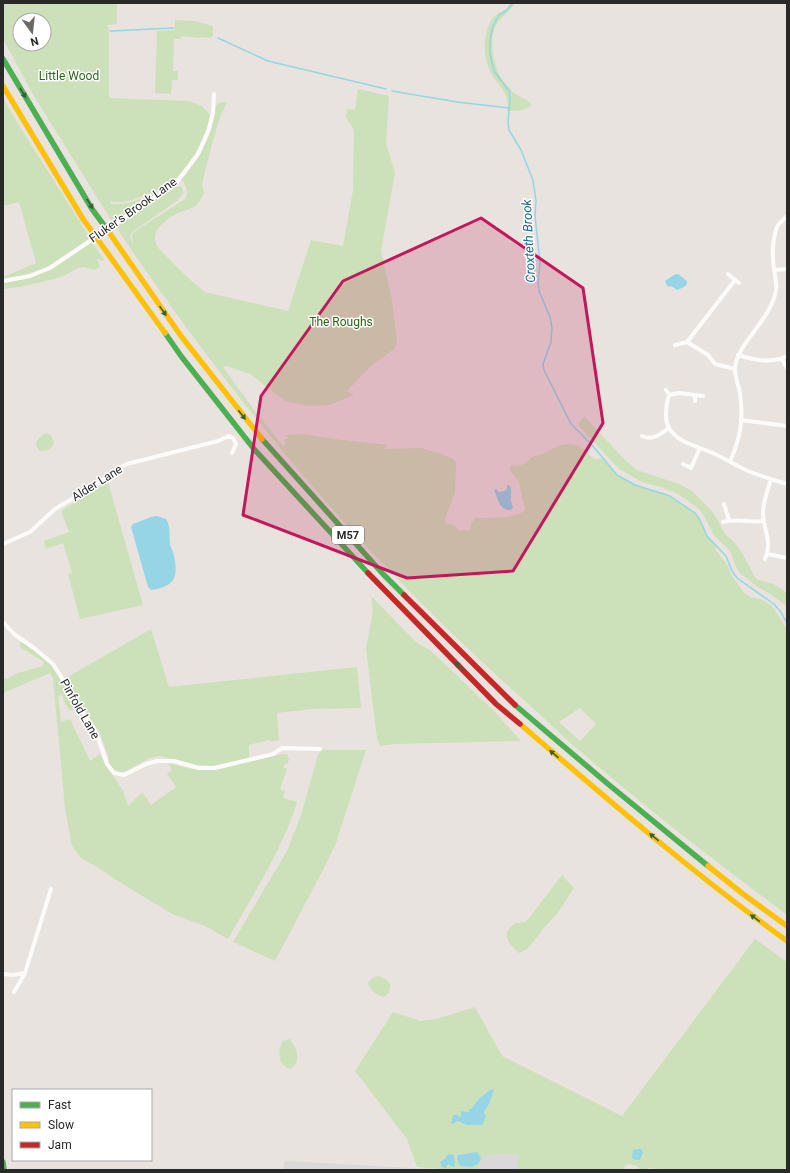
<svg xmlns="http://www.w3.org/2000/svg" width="790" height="1173" font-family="Roboto,sans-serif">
  <rect width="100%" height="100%" fill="#e8e3de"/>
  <path fill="#dbd8da" d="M518,1154V1170H282L285,1161L448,1170L486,1155Z"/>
  <path fill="#cce1b9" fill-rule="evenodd" d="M3,3H117V24L107,25L109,32V98L189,101L202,106L210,115C205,139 196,154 182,173H181L168,187H163C154,192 121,207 111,201L110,203C120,208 151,196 160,190H164L113,223L34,96L3,39ZM20,20H44V44H20Z
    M510,3H515C510,11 502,16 497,24C488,37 493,60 499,74C502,80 508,86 512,91C518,97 527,98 532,105C525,111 515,111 507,111C511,93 498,87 491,73C483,57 482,34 492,19C495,14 500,13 505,10C507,9 509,5 510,3Z
    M175,20L195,21L213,26V36L209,38L201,37L200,38L181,36V39H174L173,71H178V80H172L171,94L155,93L157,31L175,30Z
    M358,89L389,96L386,143L395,173L381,251L392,300L397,341L394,349L371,366L347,391L354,395L329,405L308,406L285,401L250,374L226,366L223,367L252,407L283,446L286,444L284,440L288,438L286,435L303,434L342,440L388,445L385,449L421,448L442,454L454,460L456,463L455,493L445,519L446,524C453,523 455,525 458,530H471V523L476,518C488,518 516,519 525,510L519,482L510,471V465L516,466L524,464L532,457L540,455L558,446L568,444L578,445L582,449L587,450L589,455L595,459L604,458L617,475L635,485L670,496L695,513L700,520L707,536L717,546L715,549L726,563L732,576L744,593L751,597L763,600L772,606L787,629V915C714,861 643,805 574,746C557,731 541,715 524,700C463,646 406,589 351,530C265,435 187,333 116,227L175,186L182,187L183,194L177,201L132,232L130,238L133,243L132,236L134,232L185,199C190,190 185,187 182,179C194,165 205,149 211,130C213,123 212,112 216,106C219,102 223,102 228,102C219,109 206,170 202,184L204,193C195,211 192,207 176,214C165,220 148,233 158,247C163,254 170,259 175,265C185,275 194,284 205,292L288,311L311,240L343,246L353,190L354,130L346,117L347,109L355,110ZM580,708L596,724L580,741L559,722Z
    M3,98L20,127L90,238L48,266L26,275L3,279V277L36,263L19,202L3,206Z
    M92,242L104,260L101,261L99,259H97L100,267L94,270L84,267L78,268L62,277L42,282L20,287L3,289V283C41,278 62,263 92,242Z
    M584,416L626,461L637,470L679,484L692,491L713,512L726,536C737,539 750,568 756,579L774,584L787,593V606L770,594L755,585L740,573L736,567L730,551L714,535L703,514L698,508L678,494L661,487L642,482L619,469L578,425Z
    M46,433L51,435L54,443C52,450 46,451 39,451L36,445C37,439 40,436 46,433Z
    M108,482L143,605L80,619L68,574L72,573L63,543L46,549L44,541L69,532L61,511Z
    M371,596L417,643L430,650L492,709L521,741L396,744L380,746L377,739L366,648L373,611Z
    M151,629L169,687L357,667L361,708L312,709L277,713L279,740L270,742V740L249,745V758L212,766L196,765L160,756L150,758L122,773L113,769L109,764L108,755L99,731L79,702L66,678Z
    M23,642L52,665L81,710H69L64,702L62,694L58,697L61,722L70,719L90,761L100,754L107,766L123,791L128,806L142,792L151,805L176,787L167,774L172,770L168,763L191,769L213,770L282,754H287L289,760L287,764H285L283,767L287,769L280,789L285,791L283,798L297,802C283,849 252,896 228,939L205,926L172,914L121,883L97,867L81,858L72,846L65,808L53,678L50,673L3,693V678L7,679L18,673L43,666L44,662L20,647V643Z
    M322,750H366L336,843L324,868L275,961L233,942L287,851L301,815L318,755Z
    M562,875L574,888L557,914L541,931L540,934L527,949L519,953C508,943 499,933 516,923L526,922Z
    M755,939L787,962V1169L776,1170H676L677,1167L675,1170L648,1168L647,1170H640L637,1166L628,1164L622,1170H518V1154L486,1155L476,1169L448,1170L417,1167L407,1139L355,1071L393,1012L421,1021L436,1019L475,1007L502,1056L622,1116ZM493,1094L484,1112L485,1116L482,1125H466L457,1121L461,1116V1112L464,1111L469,1112L479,1099ZM469,1153L471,1167H461L458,1155Z
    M379,976L387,980L390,985L389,993L384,997C375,994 370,991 368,982L374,977Z
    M290,1039C297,1049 302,1062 290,1069C278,1065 277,1051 283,1041Z"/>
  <path fill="#95d5e6" d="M678,274L687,281V284L684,287L677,290L671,286L668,287L665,281L674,275Z
    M507,485H509L511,488V501L513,507L511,510C499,511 498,498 494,490L496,489L499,492L505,491L507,489Z
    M157,516L166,519C171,527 169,535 170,544C170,547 172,549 173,552C179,576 176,587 151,590L148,587L131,527L133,524L151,517Z
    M491,1089L494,1090L489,1104L484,1112L486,1117L482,1125H466L458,1121L452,1124L451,1123L453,1115H457L460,1117L461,1116V1111L469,1112V1109H471L479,1099Z
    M638,1149H641L643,1152L640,1160H636L632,1158L633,1150Z
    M477,1152L481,1158L478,1164L471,1167L460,1166L457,1159L458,1155Z
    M450,1154L454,1155L455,1166L453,1167L448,1164L446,1168L442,1167L440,1162L446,1158V1156Z"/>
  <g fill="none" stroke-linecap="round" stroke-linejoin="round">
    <path stroke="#95d5e6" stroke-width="1.5" d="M513,3L506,11L499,15L493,26L490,40V54L494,71L509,91L510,99L508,123L509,130L521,150L533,180L536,201L535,215L540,263L538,282L539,291L550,317L552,328L551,342L543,364L544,370L571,424L592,445L617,475L635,485L670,496L695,513L700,520L707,536L726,556L732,571L737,578L774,604L780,611L787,623
      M110,31L174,28
      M218,38L268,61L386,89
      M392,91L457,102L509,108"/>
    <path stroke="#fcfbfa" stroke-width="4" d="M774,270L787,269
      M728,274L739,283
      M3,281L30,276L50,268L176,183L198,154L209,129L213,113L214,94
      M687,342L735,280
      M675,345L687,342L708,355L715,364L735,369
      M738,355C754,360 772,364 787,356
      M782,359L787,368
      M666,390L669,395L679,393L695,395
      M669,395C666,404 664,419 669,428C677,442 694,445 708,451C721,456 733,464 746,470C759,476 774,480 787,484
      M695,401V395L703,396
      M741,420L787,426
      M642,436C653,441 660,434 669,428
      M730,462C740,438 744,420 740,394C739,386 734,375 735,367C739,341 771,320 776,290C777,283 775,276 774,269C772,255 772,241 777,227C779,223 784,219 787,216
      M683,464L691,468L700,448
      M724,504L729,520
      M723,522C737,518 750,523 764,521
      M3,544L30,532L55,509L96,485L117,469L127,464L218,441L229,436L233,438L236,444L232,453
      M767,554L787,558
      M765,559C773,541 763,530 763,513C763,501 768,490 771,479
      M3,622L14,634L34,648L53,664L96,732L107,764L114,773L124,775L146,764L157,761H174L199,768H215L273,754L282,748L320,749
      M3,974L13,975L25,973L51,889
      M14,992L25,973"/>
    <path stroke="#4caf50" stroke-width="5.5" d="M3,59L92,209L106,228
      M165,333L181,356L254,449L368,573
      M262,439L383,574L404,595
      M515,705L608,784L708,866
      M3,1162L4,1170"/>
    <path stroke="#ffc107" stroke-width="5.5" d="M3,86L83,219L165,333
      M106,228L181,336L262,439
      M520,724C607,799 694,874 787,941
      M708,866L743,894L787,926"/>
    <path stroke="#c62828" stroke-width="5.5" d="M368,573L496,704L520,724
      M404,595L515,705"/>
  </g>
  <defs><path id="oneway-solid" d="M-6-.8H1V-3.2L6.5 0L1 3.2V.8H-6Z"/></defs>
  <g fill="#375f39">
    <use href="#oneway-solid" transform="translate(23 93) rotate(59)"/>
    <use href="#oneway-solid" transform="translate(90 204) rotate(58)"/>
    <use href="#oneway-solid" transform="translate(163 311) rotate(55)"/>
    <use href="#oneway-solid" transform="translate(242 415) rotate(52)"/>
    <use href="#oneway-solid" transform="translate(459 666) rotate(-135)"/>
    <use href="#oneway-solid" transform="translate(554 754) rotate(-139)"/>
    <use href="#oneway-solid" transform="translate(654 837) rotate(-141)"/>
    <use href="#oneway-solid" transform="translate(755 918) rotate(-144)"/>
  </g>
  <path fill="#c2185b" fill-opacity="0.2" stroke="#c2185b" stroke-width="3" stroke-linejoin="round" d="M481,218L583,288L603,423L513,571L407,578L243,515L261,396L343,281Z"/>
  <g text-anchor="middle" stroke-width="3" stroke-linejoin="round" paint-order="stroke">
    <rect fill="#fff" stroke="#696969" stroke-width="1" x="332" y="526" width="32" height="18" rx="3"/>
    <g font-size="11" font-weight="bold" fill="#292929">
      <text x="348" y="539">M57</text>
    </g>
    <g font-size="12" fill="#2f621d" stroke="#fff">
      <text x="69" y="80">Little Wood</text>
      <text x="341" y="326">The Roughs</text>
    </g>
    <g font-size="12" fill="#292929" stroke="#fff">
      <text transform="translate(133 210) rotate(-35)" y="4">Fluker's Brook Lane</text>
      <text transform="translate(97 483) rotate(-32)" y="4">Alder Lane</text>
      <text transform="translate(80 709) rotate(60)" y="4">Pinfold Lane</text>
    </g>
    <g font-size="13" font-style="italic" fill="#136e93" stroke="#fff">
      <text transform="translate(528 241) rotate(-93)" y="5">Croxteth Brook</text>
    </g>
  </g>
  <rect width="790" height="1173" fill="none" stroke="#292929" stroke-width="8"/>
  <rect x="12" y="1089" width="140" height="72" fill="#ffffff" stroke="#a9a9a9"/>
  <rect x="20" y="1102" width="20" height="6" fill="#4caf50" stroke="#a9a9a9"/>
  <text x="48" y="1109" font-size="12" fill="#292929">Fast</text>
  <rect x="20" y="1122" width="20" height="6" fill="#ffc107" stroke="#a9a9a9"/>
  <text x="48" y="1129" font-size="12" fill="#292929">Slow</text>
  <rect x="20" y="1142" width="20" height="6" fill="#c62828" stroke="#a9a9a9"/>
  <text x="48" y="1149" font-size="12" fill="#292929">Jam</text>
  <g transform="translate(32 32) rotate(165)"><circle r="19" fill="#ffffff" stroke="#a9a9a9"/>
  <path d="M0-3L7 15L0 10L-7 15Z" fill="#6c6a68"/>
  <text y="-6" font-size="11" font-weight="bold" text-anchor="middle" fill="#292929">N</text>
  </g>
</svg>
